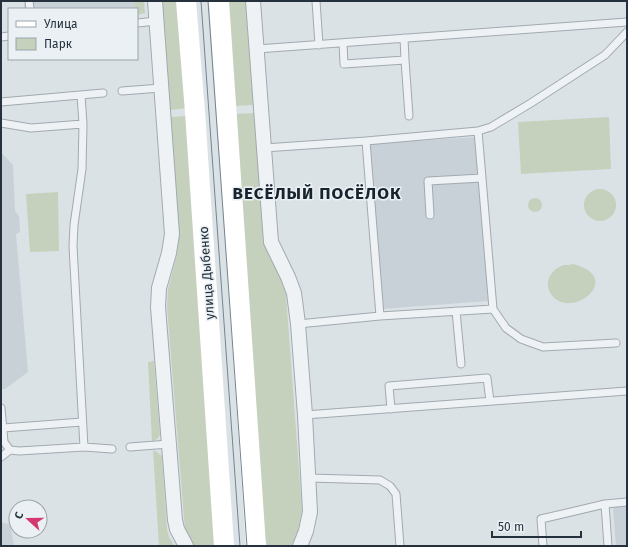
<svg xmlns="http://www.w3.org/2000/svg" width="628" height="547" font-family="'Fira Sans',sans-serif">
  <rect width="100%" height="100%" fill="#dbe2e6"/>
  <path fill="#c9d1d8" d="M24,1H137L139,25H137V9H24Z
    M476,137L488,301L382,309L369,144Z
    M1,152L13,165L15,211L19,216L20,232L16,234L28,372L5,389H1Z
    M613,506H627V546H616Z
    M1,522L10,525L14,546H1Z"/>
  <path fill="#c5d1bc" d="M134,1H144L145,13L137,15V9H135Z
    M162,1H181L189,108L170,110Z
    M226,1H246L253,105L233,106Z
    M254,113L265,245L282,280L286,295L302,510L298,530L291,546H267L263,531L234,114Z
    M189,116L219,546H194L185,530L167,307L168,289L177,254L179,234L170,117Z
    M609,117L611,169L521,174L518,122Z
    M584 205a16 16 0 1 1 32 0a16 16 0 1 1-32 0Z
    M58,192L59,251L30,252L26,194Z
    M528 205a7 7 0 1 1 14 0a7 7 0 1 1-14 0Z
    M573,264C627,278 569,322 551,294C543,282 551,269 564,265C567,265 570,265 573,264Z
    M154,361L160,435L157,439L152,442L148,362Z
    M153,450L157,452L162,456L167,529L169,537L174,546H159Z"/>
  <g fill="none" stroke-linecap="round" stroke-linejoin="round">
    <defs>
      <path id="service" d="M29,1L30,9
        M316,1L319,45
        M137,23L157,21
        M1,37L9,36
        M343,43L344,64L405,60L404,38
        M257,49L627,22
        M405,60L409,116
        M122,91L161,88
        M81,95L83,124L82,169L74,225L73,246L84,447
        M1,102L103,93
        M1,123L31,128L83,124
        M478,131L491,127L531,103L605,55L627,32
        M366,141L478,131L482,178
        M264,148L366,141L380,316L298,324
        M493,309L506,328L521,339L543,347L616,343
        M456,311L461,364
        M380,316L493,309L482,178L428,181L430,215
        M1,408L4,442L10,450L19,451L84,447L112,449
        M391,409L389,386L487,378L490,401
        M305,415L627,391
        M3,428L82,422
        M130,447L169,444
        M1,457L10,450
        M309,478L380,480L390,486L396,494L400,546
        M543,546L541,519L605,504
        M608,546L605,504L627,502"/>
      <path id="minor" d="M155,1L172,234L169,253L159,288L158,307L175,520L177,529L186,546
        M253,1L271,242L288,277L294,293L298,324L305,415L310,512L306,531L300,546"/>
    </defs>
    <use href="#service" stroke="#a1aab0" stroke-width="9"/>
    <use href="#minor" stroke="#a1aab0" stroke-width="16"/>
    <use href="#service" stroke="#eef2f5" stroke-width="7"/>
    <use href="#minor" stroke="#eef2f5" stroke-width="14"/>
    <path stroke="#fff" stroke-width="20" d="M186,1L195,112L224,546
      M219,1L256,546"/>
    <path stroke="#748490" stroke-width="1" d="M201,1L240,546
      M208,1L247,546"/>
  </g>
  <g text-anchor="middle" stroke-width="3" stroke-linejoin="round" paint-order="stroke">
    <g font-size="13" fill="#25323d" stroke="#eaf0f4">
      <text transform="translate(206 273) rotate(-94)" y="5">улица Дыбенко</text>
    </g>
    <g font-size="17" font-weight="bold" letter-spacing="1" fill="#17232d" stroke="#eaf0f4">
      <text x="317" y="199">ВЕСЁЛЫЙ ПОСЁЛОК</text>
    </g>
  </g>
  <rect width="628" height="547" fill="none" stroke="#25323d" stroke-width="4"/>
  <rect x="8" y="8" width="130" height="52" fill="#eaf0f4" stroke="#9ba4ab"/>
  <rect x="16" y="21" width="20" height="6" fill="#ffffff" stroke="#9ba4ab"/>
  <text x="44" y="28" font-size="12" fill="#25323d">Улица</text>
  <rect x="16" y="38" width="20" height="12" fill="#c5d1bc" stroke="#9ba4ab"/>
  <text x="44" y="48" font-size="12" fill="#25323d">Парк</text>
  <g transform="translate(28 519) rotate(291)"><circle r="19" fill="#eaf0f4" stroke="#9ba4ab"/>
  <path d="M0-3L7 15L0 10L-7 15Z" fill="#d3386f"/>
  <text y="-6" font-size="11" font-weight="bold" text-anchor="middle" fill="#25323d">С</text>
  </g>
  <path d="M492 531v6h89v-6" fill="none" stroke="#25323d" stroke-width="2"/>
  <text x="498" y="531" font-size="12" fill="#25323d" stroke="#eaf0f4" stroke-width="3" paint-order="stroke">50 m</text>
</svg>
